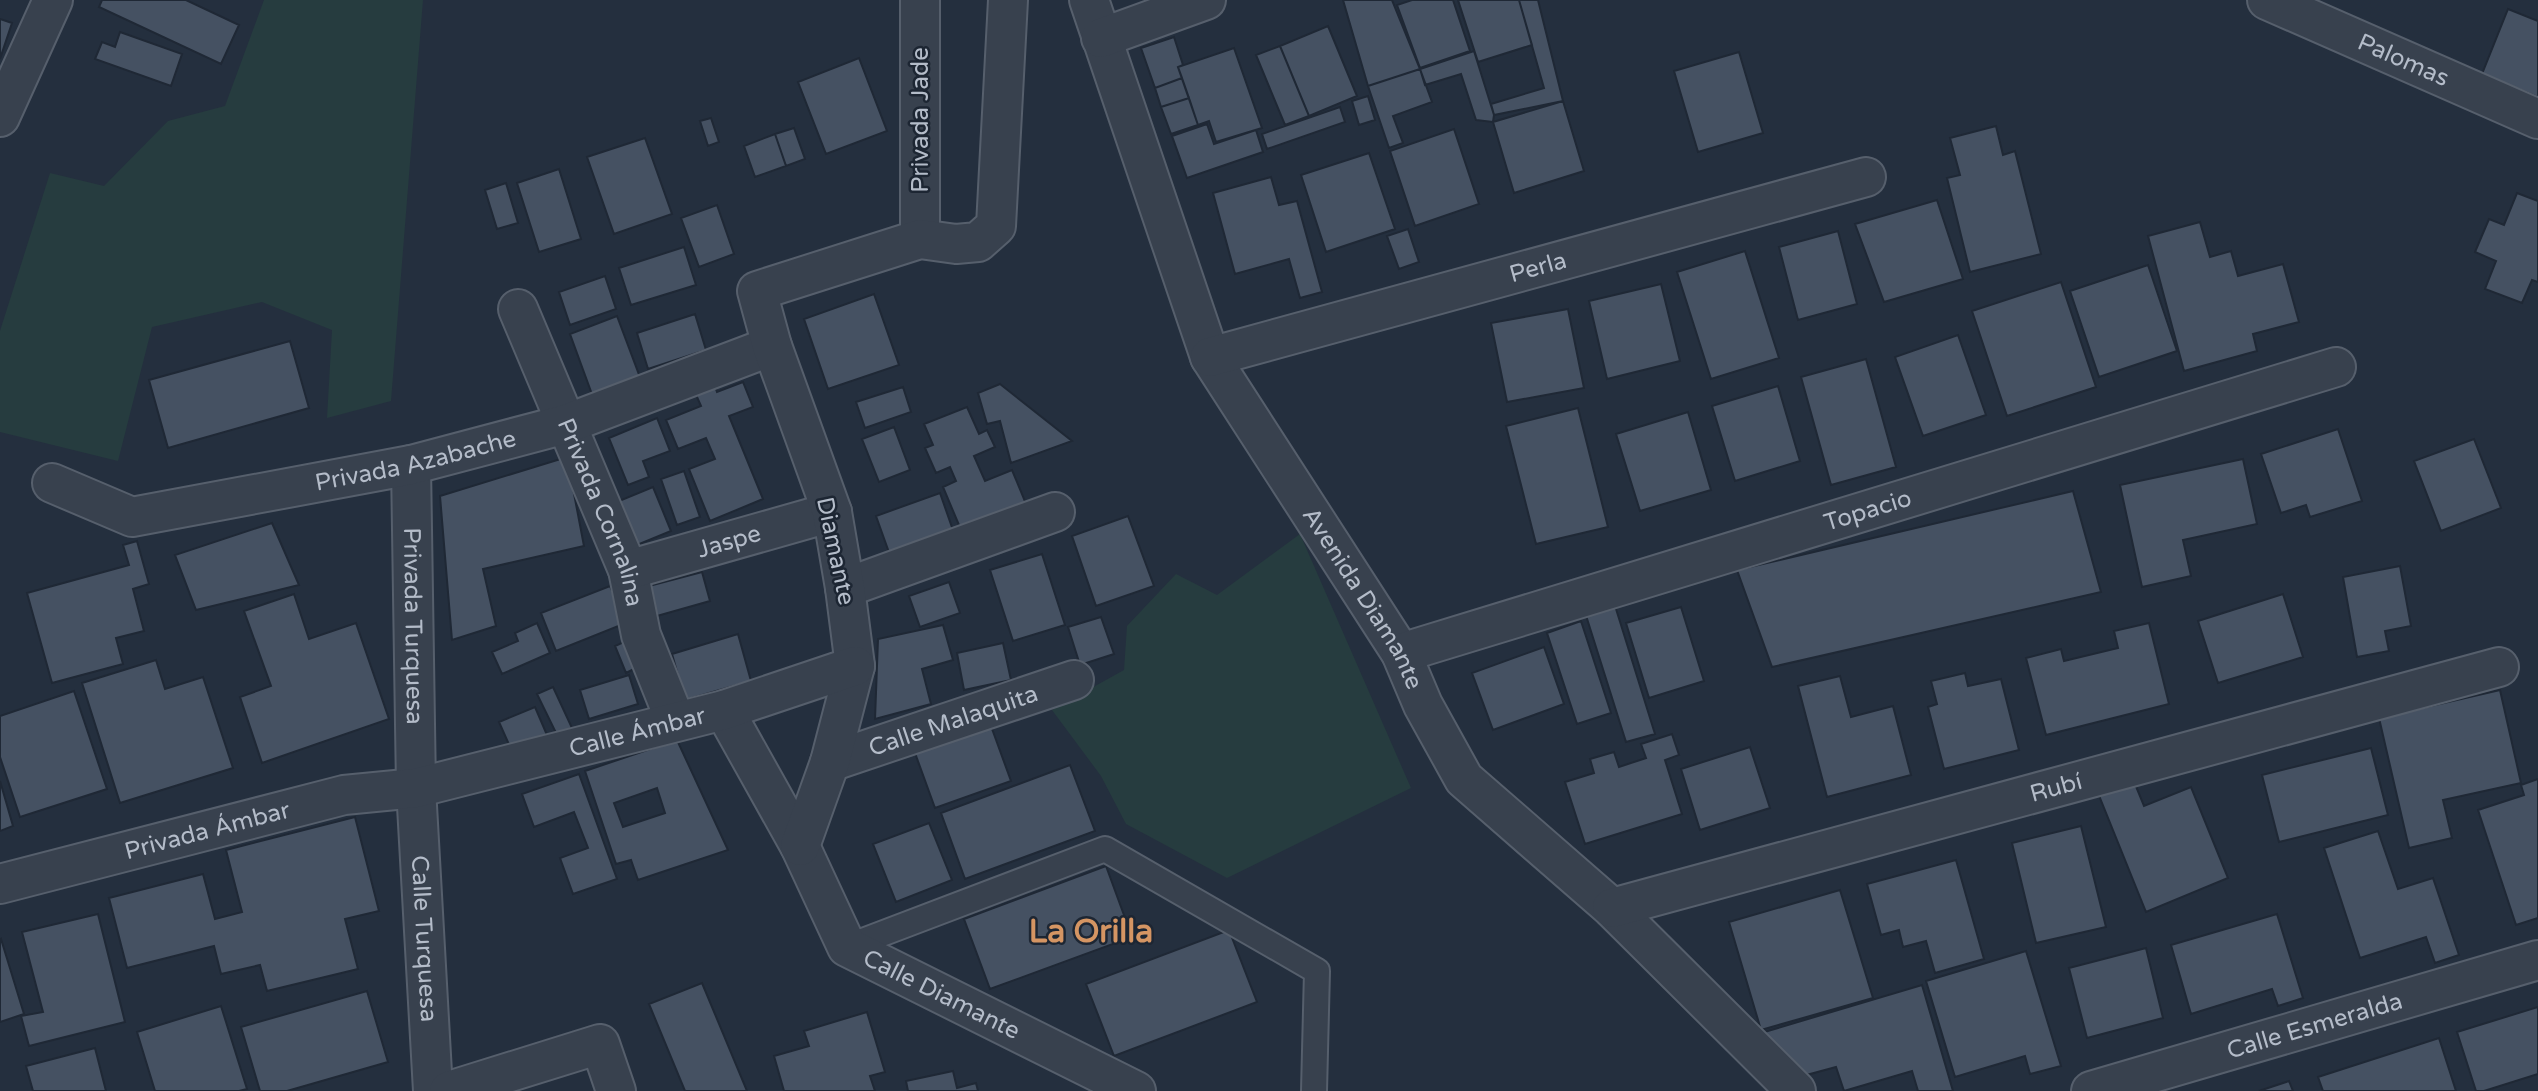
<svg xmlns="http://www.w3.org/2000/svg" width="2538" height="1091" font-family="'Varela Round',sans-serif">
  <rect width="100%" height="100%" fill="#242f3e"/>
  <path fill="#263c3f" d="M264,0H423L391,401L327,418L332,330L262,302L152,327L118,461L0,432V331L50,173L104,186L168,121L225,106Z
    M1300,534L1411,788L1227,878L1126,824L1101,776L1052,710L1124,670L1127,626L1176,574L1217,595Z"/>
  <path fill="#455162" stroke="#1f2835" stroke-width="2" fill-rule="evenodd" d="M102,0H186L239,25L221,64L99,7Z
    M1343,0H1392L1420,69L1368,86Z
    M1412,0H1453L1470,51L1420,68L1397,5Z
    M1458,0H1519L1532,45L1478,62Z
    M1519,0H1538L1563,101L1494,115L1491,104L1544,88Z
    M2508,9L2538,21V97L2482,74Z
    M0,19L12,23L0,59Z
    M1328,26L1357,96L1309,116L1280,46Z
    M120,32L182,54L171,86L95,59L102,42L115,47Z
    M1174,37L1183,65L1178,67L1182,78L1155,88L1141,48Z
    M1280,46L1309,116L1285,125L1256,55Z
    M1234,48L1262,128L1216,142L1209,121L1198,125L1178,67Z
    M1474,51L1494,115L1493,122L1476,120L1461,74L1425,85L1420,69Z
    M1739,52L1763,133L1698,152L1674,71Z
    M859,58L887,131L826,154L798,82Z
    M1420,69L1432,102L1393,116L1403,143L1389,148L1368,86Z
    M1182,78L1189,98L1161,107L1155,88Z
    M1368,96L1375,120L1359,125L1352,101Z
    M1189,98L1198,125L1171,134L1161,107Z
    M1563,101L1584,171L1514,193L1493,122Z
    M1340,107L1345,122L1267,149L1262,134Z
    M711,118L719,142L708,146L700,121Z
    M1207,124L1214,144L1256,130L1263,152L1187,178L1172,136Z
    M1996,126L2003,155L2015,151L2041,254L1970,272L1947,178L1960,175L1950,138Z
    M794,128L805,159L786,166L775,134Z
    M1454,129L1479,204L1415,226L1390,151Z
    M775,134L786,166L755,177L744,146Z
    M645,138L672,214L614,234L587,157Z
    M1369,153L1395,229L1326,252L1301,175Z
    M559,169L581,239L539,252L517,183Z
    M1271,177L1279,205L1297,201L1322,292L1300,298L1289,259L1235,274L1213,193Z
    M506,183L518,223L497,229L485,190Z
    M2517,193L2538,201V282L2532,280L2522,303L2485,289L2496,261L2475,252L2489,219L2504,225Z
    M1937,200L1963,279L1884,302L1855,224Z
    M717,205L734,254L699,267L681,218Z
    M2200,222L2210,257L2231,251L2238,276L2283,264L2299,322L2253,334L2257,351L2184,371L2148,236Z
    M1408,229L1419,262L1399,269L1387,236Z
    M1838,231L1857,304L1798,320L1779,247Z
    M684,247L696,285L631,305L619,268Z
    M1745,251L1779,358L1711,379L1677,272Z
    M2148,265L2177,351L2099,377L2070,291Z
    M605,276L616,309L570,325L559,292Z
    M2061,282L2096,387L2007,416L1972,311Z
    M1661,284L1680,361L1607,379L1589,301Z
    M874,294L899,365L828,389L804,319Z
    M1568,309L1584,388L1507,402L1491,323Z
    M695,314L706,350L648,369L637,333Z
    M617,316L641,380L593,397L570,334Z
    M1958,335L1986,415L1923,436L1895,357Z
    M290,341L309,408L168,448L149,380Z
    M1866,359L1896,467L1831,485L1801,377Z
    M713,380L717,392L743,382L753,407L729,416L763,499L710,521L689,469L715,459L706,438L678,449L666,420L701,406L693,388Z
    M1000,384L1072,441L1011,463L1000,421L987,424L978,393Z
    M1778,386L1800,461L1735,481L1712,406Z
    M903,387L911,412L865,428L856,402Z
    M967,407L979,434L987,430L995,447L974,456L985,481L1012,470L1029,511L964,537L943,487L956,481L950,467L936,473L925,448L933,445L924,424Z
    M1578,408L1608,527L1536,544L1506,426Z
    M1688,412L1711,490L1640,511L1616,434Z
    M657,418L670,451L643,461L649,477L628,485L609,438Z
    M894,427L910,470L879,482L862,439Z
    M2338,429L2362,501L2310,517L2306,505L2281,513L2261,454Z
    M2474,439L2501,508L2441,531L2414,461Z
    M567,457L584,546L483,569L496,626L452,640L440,496Z
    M2243,459L2257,524L2183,540L2191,576L2142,587L2120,485Z
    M684,471L700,517L677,525L661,479Z
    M653,487L671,531L637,545L619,501Z
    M2073,491L2101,592L1772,667L1737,570Z
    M940,493L955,536L891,558L876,516Z
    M1128,516L1154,586L1096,606L1072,536Z
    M272,523L299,585L196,610L175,555Z
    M137,541L149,584L133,589L144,631L116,638L123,664L52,683L27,593L129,565L123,545Z
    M1042,554L1065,625L1013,641L990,570Z
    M2400,566L2411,626L2385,631L2389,651L2357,657L2343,577Z
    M702,572L710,601L657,616L649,586Z
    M949,582L960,613L920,627L909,596Z
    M610,586L626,623L556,651L541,613Z
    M294,594L309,639L356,623L389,719L262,763L240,697L271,686L244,611Z
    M2283,594L2303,657L2218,683L2198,621Z
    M1612,596L1655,734L1626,742L1583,606Z
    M1681,607L1704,681L1649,698L1626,623Z
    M1101,617L1114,654L1080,665L1068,627Z
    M1581,621L1611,713L1577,724L1547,633Z
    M537,623L550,653L502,674L492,652L518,641L515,633Z
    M2149,623L2169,704L2046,735L2026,658L2061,649L2064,661L2118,648L2114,631Z
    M943,625L953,660L922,669L931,704L875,719L878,639Z
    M738,634L751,681L685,700L672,654Z
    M626,641L638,667L626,673L615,646Z
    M1003,643L1011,680L964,690L957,653Z
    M1544,647L1564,704L1493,730L1472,673Z
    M156,660L165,689L203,677L233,768L120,803L82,683Z
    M1965,673L1968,686L2001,679L2019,750L1944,769L1928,707L1937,704L1931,681Z
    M629,675L638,704L589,719L580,690Z
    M1840,676L1851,717L1893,706L1911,775L1827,797L1798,686Z
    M553,687L572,728L557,735L537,694Z
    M2500,690L2521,783L2443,800L2452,838L2409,848L2379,718Z
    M74,691L107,789L20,817L0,757V716Z
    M535,707L550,742L515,758L499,722Z
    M991,726L1011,781L935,808L915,753Z
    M1672,734L1679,755L1665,760L1682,814L1585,844L1565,782L1594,773L1590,759L1614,752L1619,767L1646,758L1641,744Z
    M677,740L728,850L638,880L631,860L616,864L585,771ZM657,788L665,813L623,827L614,803Z
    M1750,747L1770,808L1700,830L1681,769Z
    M2371,748L2388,815L2279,842L2262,775Z
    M1070,765L1095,831L965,879L941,813Z
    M579,774L617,879L573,894L560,858L588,848L574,812L534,827L522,794Z
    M2133,779L2144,806L2191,787L2228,878L2146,912L2098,793Z
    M2538,779V918L2516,925L2478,810L2524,795L2521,785Z
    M0,781L13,826L0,831Z
    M355,817L379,911L345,919L358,969L267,991L260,965L221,974L214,946L127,968L109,898L203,874L215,919L242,912L226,850Z
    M929,823L952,880L896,902L873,844Z
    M2081,826L2106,927L2036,943L2012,843Z
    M2378,831L2398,889L2433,878L2459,955L2435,963L2426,937L2360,958L2324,848Z
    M1956,860L1984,959L1935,973L1926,941L1903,947L1899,930L1881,935L1867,884Z
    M1106,866L1132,937L990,989L964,919Z
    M1840,890L1873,998L1761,1030L1729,922Z
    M98,914L125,1022L29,1046L21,1016L43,1012L22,932Z
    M2277,914L2303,998L2278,1006L2272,989L2191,1014L2171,945Z
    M1229,930L1257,1002L1114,1056L1086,984Z
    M1,939L24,1014L0,1022V940Z
    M2146,948L2163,1018L2087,1038L2069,968Z
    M2026,951L2061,1066L2030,1074L2025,1056L1955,1077L1926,981Z
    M702,983L747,1091H685L649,1004Z
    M1922,985L1953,1091H1918L1912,1071L1844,1091L1836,1067L1799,1077L1761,1033Z
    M367,991L388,1062L287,1091H260L241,1027Z
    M221,1006L247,1089L239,1091H155L137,1032Z
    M2538,1007V1074L2484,1091H2476L2457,1032Z
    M867,1012L885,1072L870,1076L875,1091H784L774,1056L809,1046L804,1031Z
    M2439,1038L2456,1091H2323L2318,1077Z
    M95,1048L106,1091H33L26,1066Z
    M953,1071L957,1088L976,1083L978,1091H908L906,1081Z
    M2289,1081L2293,1091H2259Z"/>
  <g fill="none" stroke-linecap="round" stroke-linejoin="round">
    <defs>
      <path id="service" d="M847,947L1105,849L1317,971L1314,1091"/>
      <g id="minor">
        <path d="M920,0V239"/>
        <path id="s1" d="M1089,0L1210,357L1401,653L1423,705L1464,779L1612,908L1796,1091"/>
        <path id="s2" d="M2267,0L2538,119"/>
        <path d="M1101,38L1206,0"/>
        <path d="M0,117L53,0"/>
        <path id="s3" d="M518,309L628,570L641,635L675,720"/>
        <path id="s4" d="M1210,357L1866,177"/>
        <path id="s5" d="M411,465L416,788L433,1091"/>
        <path id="s6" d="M52,483L132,517L411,465L566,424L772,346"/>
        <path id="s7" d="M628,570L832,512"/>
        <path d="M845,588L1055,512"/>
        <path id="s8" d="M1401,653L2336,367"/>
        <path id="s9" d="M724,710L800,846L847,947L1136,1091"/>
        <path id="s10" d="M830,762L1074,680"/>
        <path d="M800,846L830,762L855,666L845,588L832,512L772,346L757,291L920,239L956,244L978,242L996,226L1008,0"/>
        <path id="s11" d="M0,884L344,795L416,788L724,710L855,666"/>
        <path id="s12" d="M1612,908L2499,667"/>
        <path d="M449,1091L600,1044L616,1091"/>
        <path id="s13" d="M2091,1091L2538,960"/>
      </g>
    </defs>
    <use href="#service" stroke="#565f6c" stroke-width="28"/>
    <use href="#minor" stroke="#565f6c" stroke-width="42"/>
    <use href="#service" stroke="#38414e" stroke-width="24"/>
    <use href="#minor" stroke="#38414e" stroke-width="38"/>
  </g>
  <g text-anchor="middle" stroke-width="5" stroke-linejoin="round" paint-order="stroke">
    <g font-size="24" fill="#b4bcc9" stroke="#1d2633">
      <text dy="8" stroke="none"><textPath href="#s2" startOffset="149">Palomas</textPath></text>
      <text transform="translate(920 120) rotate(-90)" y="8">Privada Jade</text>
      <text dy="8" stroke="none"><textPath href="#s4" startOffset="340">Perla</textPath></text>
      <text dy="8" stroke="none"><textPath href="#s6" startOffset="376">Privada Azabache</textPath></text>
      <text dy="8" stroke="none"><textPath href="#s8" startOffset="488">Topacio</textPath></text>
      <text dy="8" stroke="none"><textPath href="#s3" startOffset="220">Privada Cornalina</textPath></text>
      <text dy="8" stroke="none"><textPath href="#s7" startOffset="105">Jaspe</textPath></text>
      <text transform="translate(836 551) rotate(78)" y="8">Diamante</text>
      <text dy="8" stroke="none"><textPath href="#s1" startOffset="663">Avenida Diamante</textPath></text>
      <text dy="8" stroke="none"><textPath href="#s5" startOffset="161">Privada Turquesa</textPath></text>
      <text dy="8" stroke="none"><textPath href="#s10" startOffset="130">Calle Malaquita</textPath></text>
      <text dy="8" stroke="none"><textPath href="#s11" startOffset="656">Calle Ámbar</textPath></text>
      <text dy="8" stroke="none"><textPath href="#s12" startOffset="460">Rubí</textPath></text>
      <text dy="8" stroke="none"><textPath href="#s11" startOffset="214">Privada Ámbar</textPath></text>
      <text dy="8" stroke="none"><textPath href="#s5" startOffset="474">Calle Turquesa</textPath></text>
      <text dy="8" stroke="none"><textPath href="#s9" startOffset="373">Calle Diamante</textPath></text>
      <text dy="8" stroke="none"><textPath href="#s13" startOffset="233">Calle Esmeralda</textPath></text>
    </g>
    <g font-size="32" font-weight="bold" fill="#d59563" stroke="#1d2633">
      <text x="1091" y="942">La Orilla</text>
    </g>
  </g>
</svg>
